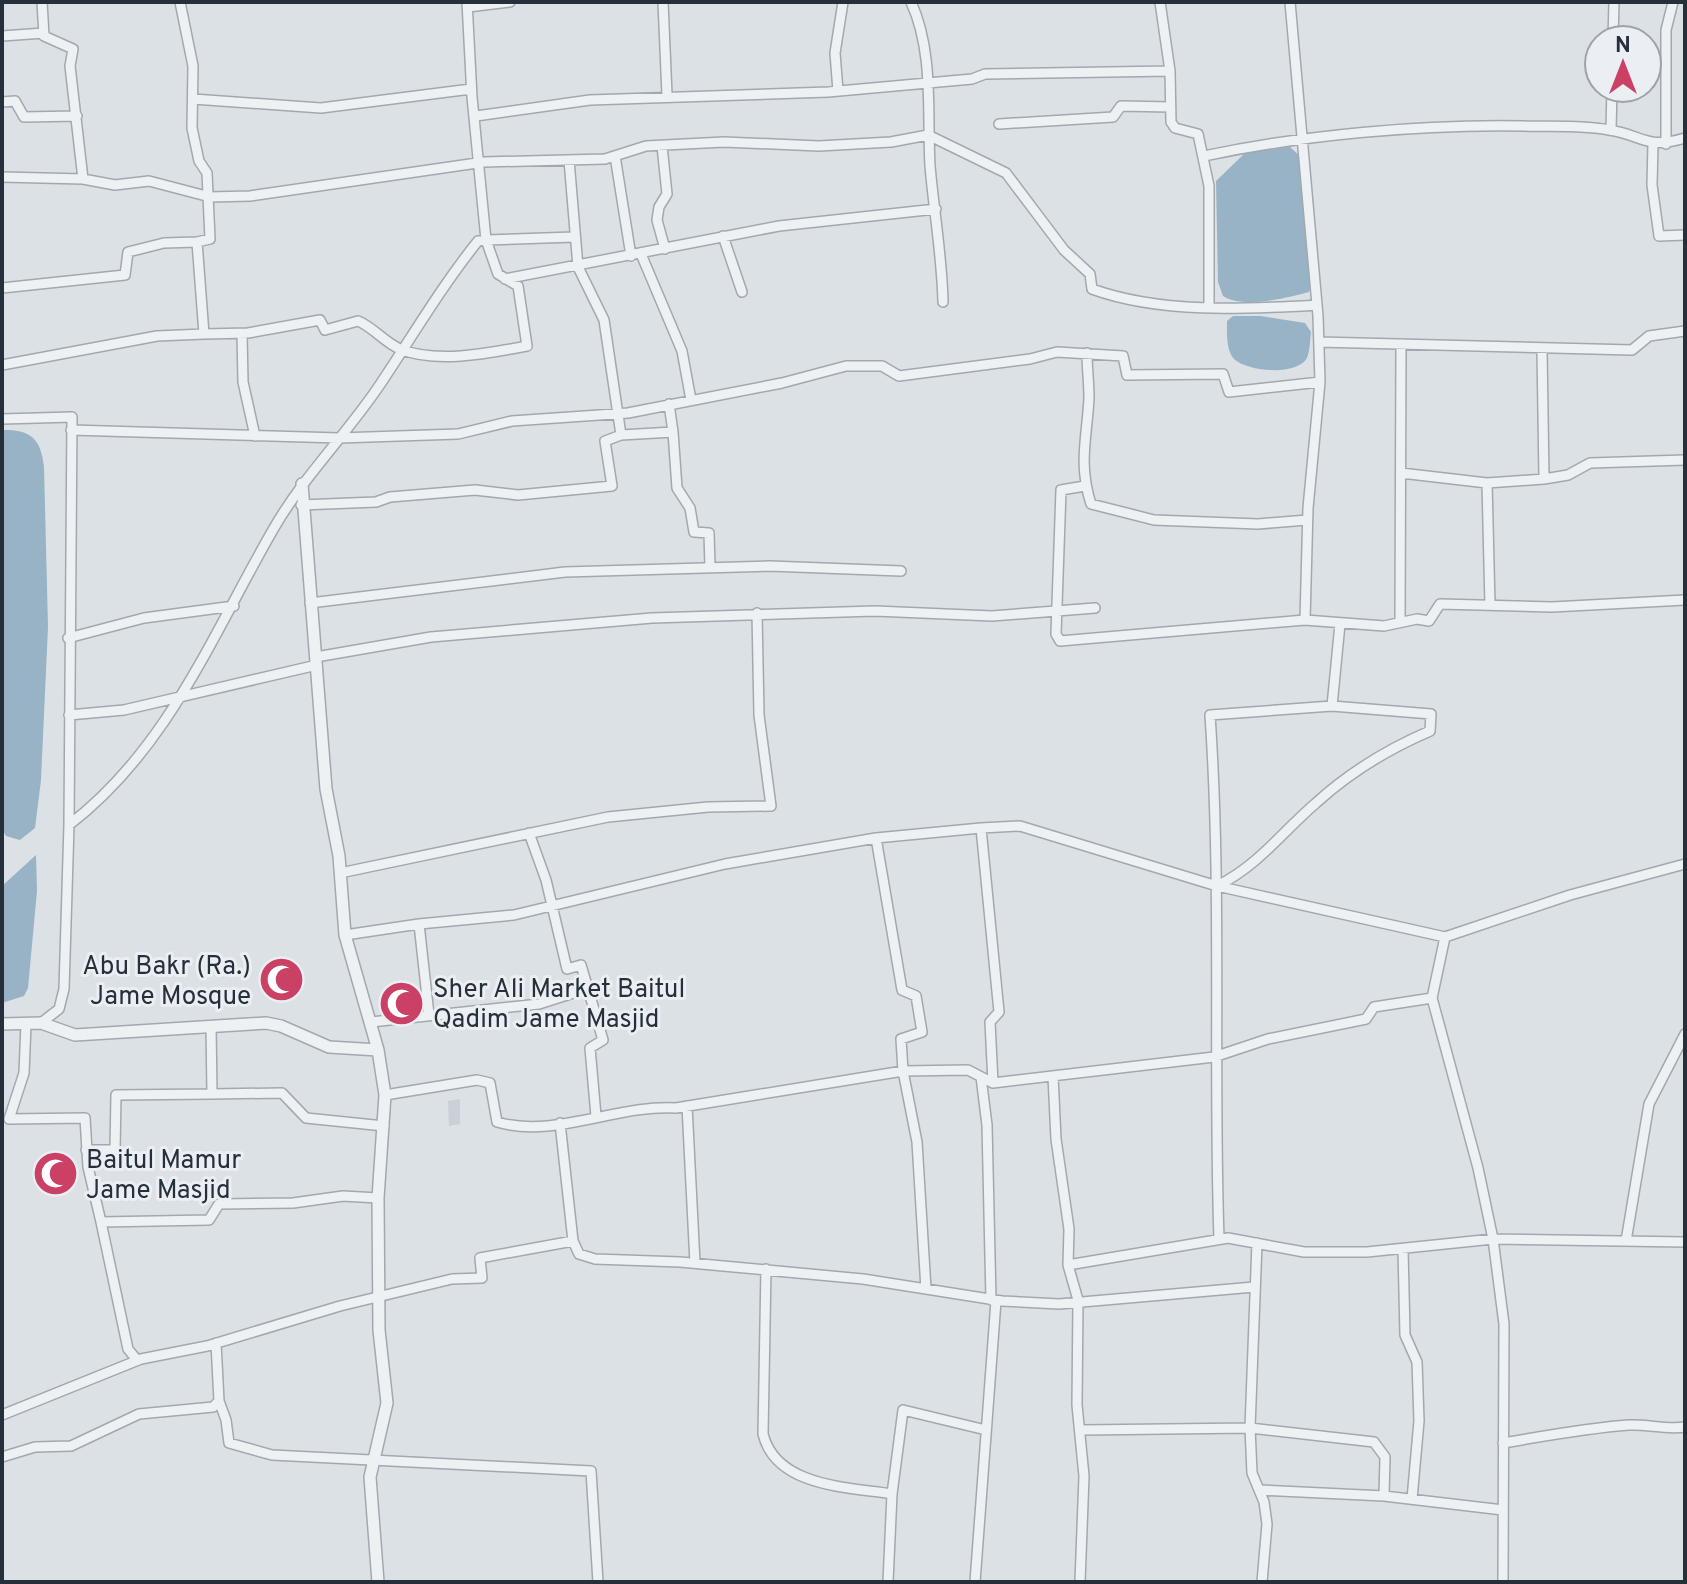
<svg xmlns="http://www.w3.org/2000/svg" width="1687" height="1584" font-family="Overpass,sans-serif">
  <rect width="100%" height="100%" fill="#dce1e5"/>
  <path fill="#cad0d7" d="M460,1099V1124L449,1126L448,1101Z"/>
  <path fill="#97b3c5" d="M1279,146L1290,147L1303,159L1311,286L1309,292C1287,298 1242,309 1223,296L1218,282L1216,181L1244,154Z
    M1233,316H1260L1305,323L1311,332C1310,340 1310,350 1307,358C1297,376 1248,372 1234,359C1226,350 1227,333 1227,321Z
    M2,430C31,429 41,439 44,467L48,627L41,780L35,828L20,840L6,836L2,829Z
    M36,855L37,891L28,988L24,996L2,1003V886Z"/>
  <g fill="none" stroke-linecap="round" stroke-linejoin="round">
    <defs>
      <path id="minor" d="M42,2L44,36L73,49L70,66L83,179
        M663,2L667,95
        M911,2C934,52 927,112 930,166C934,212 942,256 943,302
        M1160,2L1170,71L1171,122L1175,128L1198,134L1209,186V307
        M1290,2L1318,316L1320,382L1308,508L1305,620
        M468,7L510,2
        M2,36L44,33
        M1613,40L1614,2
        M838,91L835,53L843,2
        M193,99L321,108L471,89
        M2,102L15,101L24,117L77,116
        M476,116L590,100L828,92L972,79L985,74L1170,71
        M999,124L1113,117L1121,106L1170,107
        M1611,130L1612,88
        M1653,144L1652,185L1659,236L1685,235
        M1666,144V30L1673,2
        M662,146L667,194L659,207L657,220L665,249
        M615,156L631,256
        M1204,156C1303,135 1422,124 1524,126C1552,127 1582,125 1609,130C1643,135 1646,150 1685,138
        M569,160L578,267L604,320L621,435
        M2,177L83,179L115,185L149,181L210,197L250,196L484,162L605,159L646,146L724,142L819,146L891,142L928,135L1006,173L1064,250L1090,274L1092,289C1161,314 1245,309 1317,305
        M723,236L742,292
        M641,254L682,351L691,400
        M505,279L779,226L936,209
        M2,288L125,275L128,252L164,243L197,242
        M204,334L248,333L320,320L325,330L358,321C373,327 384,342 400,349C437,364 490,353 527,346L518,286L498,274L486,240L574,237
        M242,334L243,382L255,436
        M1319,342L1632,350L1649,336L1685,331
        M1087,353C1087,368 1089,383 1089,398C1087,438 1078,463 1091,504L1154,520L1258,524L1307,520
        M2,365L157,336L204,334L197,242L210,239L207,173L199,161L192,128L193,66L180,2
        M2,419L72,417L69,825
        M71,430L339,438L458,434L512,421L628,413L782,383L846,366H882L899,376L1030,359L1057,352L1123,356L1127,375L1223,374L1229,392L1320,382
        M673,432L677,488L690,508L694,532L709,533L710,567
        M1401,473L1487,483
        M1544,479L1568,475L1590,463L1685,460
        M1085,486L1061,490L1056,634L1060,641L1305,620L1384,626L1417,619L1429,621L1440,604L1552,607L1685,600
        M301,505L376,502L390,497L475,490L518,495L612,486L605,441L621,435L673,432L669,404
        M310,603L565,572L770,566L901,571
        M1490,605L1487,483L1544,479L1542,349
        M1400,622L1401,344
        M68,638L144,618L234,606
        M316,657L431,637L652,618L875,611L992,616L1095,608
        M69,715L124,710L317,665
        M529,833L546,880L567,969L581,965L603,1040L590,1048L596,1116
        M876,838L981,828
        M340,873L608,817L708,807L771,806L759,715L757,613
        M1217,886C1259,865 1281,833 1316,803C1350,772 1388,749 1430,731L1431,714L1332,706L1340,624
        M419,924L514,915L725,864L876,838L902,990L916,996L922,1032L901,1039L903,1071L917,1142L926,1289
        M345,935L419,924L429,1015
        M1432,998L1478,1168L1493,1239L1504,1324L1503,1582
        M371,1022L539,1004L586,989
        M41,1023L59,1009L64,989L69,825C169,748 213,633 274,528C304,476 346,435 379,386C412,337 441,287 478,241L486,240L472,97L467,2
        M26,1024L24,1073L9,1119L85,1118L88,1167L101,1222L209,1220L219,1204L293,1203L343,1196L378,1198
        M211,1026L212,1094L282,1093L306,1118L384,1126
        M1053,1076L1056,1139L1069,1229L1068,1265L1078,1300L1077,1405L1084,1476L1080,1582
        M981,1077L987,1125L991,1300
        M993,1083L990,1022L999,1012L981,828L1020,826L1217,886L1445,937
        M385,1095L477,1080L490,1083L497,1122C554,1139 618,1104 676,1108L903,1071L968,1070L993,1083L1214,1057L1268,1039L1366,1019L1374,1007L1432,998L1445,937L1570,895L1685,864
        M687,1106L695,1263
        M560,1123L573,1241L579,1254L595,1259L680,1262L863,1279L1002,1301L1059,1304L1254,1287
        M86,1150H115L116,1095L212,1094
        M101,1222L128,1349L137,1360
        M1219,1239C1213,1065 1222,890 1210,715L1332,706
        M1626,1241L1649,1104L1685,1034
        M1257,1243L1250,1428L1252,1473L1264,1502L1267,1524L1262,1582
        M1403,1249L1405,1335L1417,1362L1419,1421L1412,1499
        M1068,1265L1228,1238L1304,1252H1367L1493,1239L1685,1242
        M766,1269L763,1434C776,1487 848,1487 892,1494
        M219,1401L226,1420L229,1443L272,1455L591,1471L598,1582
        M2,1415L141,1359L207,1346L340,1306L452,1279L482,1278L480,1258L573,1241
        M1082,1430L1250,1428L1374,1442L1385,1457L1384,1496
        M1503,1443C1545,1436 1586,1428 1629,1425C1648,1424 1666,1430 1685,1427
        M2,1457L35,1447L71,1446L139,1414L213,1407L219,1401L216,1343
        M1259,1490L1384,1496L1503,1510
        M888,1582L892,1494L903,1410L986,1430
        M975,1582L996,1301"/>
      <path id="tertiary" d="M302,484L326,789L339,856L345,935L378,1050L385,1095L378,1198L379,1330L387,1403L370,1477L378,1582
        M2,1024L41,1023L75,1035L266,1023L281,1026L329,1047L378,1050"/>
    </defs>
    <use href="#minor" stroke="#a2a8af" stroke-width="12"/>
    <use href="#tertiary" stroke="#a2a8af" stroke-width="14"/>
    <use href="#minor" stroke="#eef1f4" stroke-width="9"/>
    <use href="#tertiary" stroke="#eef1f4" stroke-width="11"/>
  </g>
  <defs>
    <symbol id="mosque-disc" viewBox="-11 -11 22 22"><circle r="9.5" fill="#ca4165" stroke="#ebeff3"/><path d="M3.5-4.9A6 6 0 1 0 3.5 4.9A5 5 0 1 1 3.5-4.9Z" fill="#fff"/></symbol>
  </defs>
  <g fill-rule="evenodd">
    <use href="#mosque-disc" x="256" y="954" width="51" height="51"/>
    <use href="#mosque-disc" x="376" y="978" width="51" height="51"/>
    <use href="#mosque-disc" x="30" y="1148" width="51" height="51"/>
  </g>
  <g text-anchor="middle" stroke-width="6" stroke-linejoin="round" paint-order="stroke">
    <g font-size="26" fill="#26303b" stroke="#ebeff3" text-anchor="start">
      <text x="251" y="974" text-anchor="end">Abu Bakr (Ra.)<tspan x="251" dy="30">Jame Mosque</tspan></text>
      <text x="433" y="997">Sher Ali Market Baitul<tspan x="433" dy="30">Qadim Jame Masjid</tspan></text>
      <text x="86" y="1168">Baitul Mamur<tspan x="86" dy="30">Jame Masjid</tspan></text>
    </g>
  </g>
  <rect width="1687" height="1584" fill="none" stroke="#26303b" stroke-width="8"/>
  <g transform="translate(1623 64)"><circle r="38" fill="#ebeff3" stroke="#9ca3a9" stroke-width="2"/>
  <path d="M0-6L14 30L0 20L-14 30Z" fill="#ca4165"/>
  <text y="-12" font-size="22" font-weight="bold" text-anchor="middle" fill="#26303b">N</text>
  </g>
</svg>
